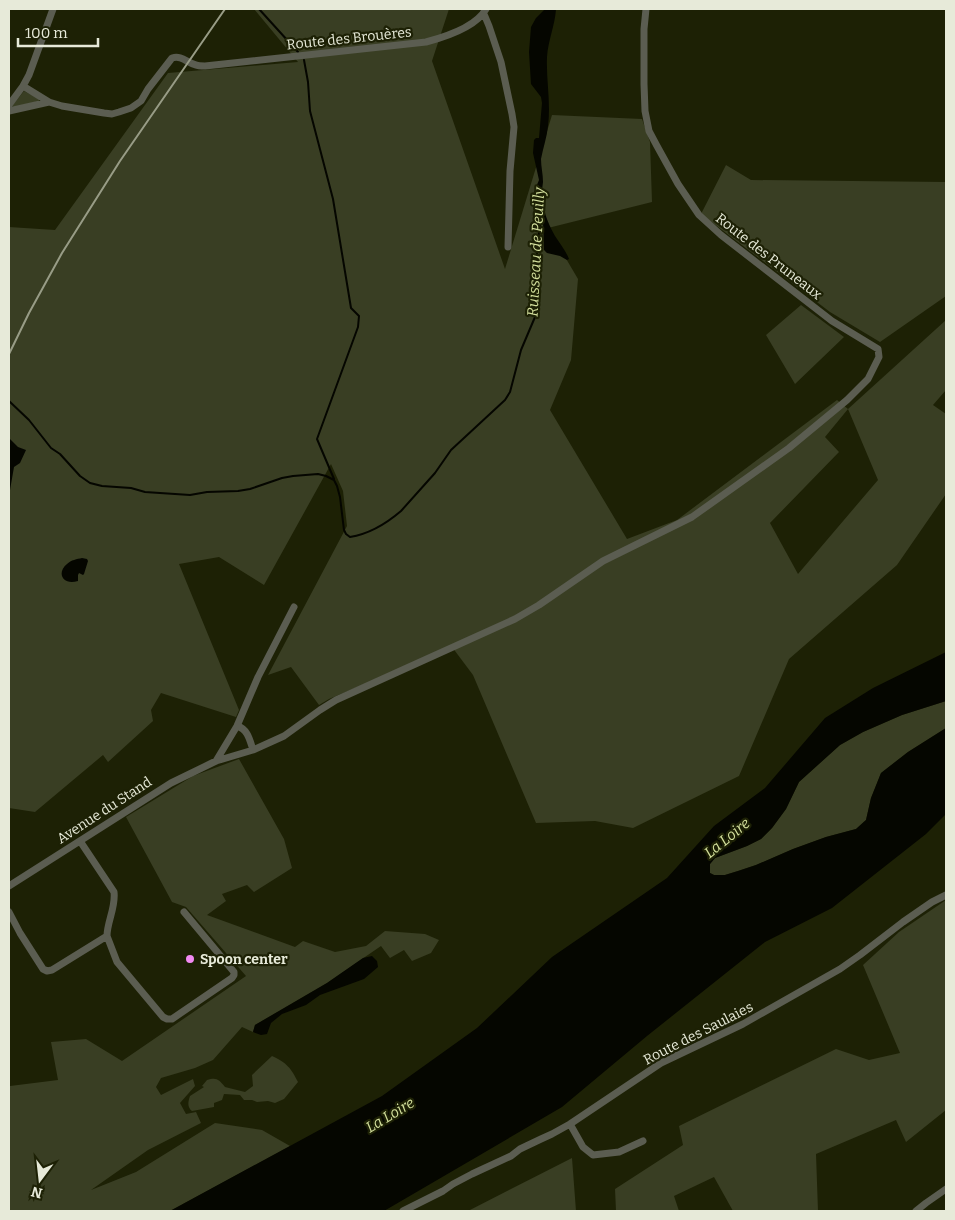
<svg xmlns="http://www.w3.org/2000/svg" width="955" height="1220" font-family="Bitter,serif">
  <rect width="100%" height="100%" fill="#1d2105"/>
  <path fill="#393e23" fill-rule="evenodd" d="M254,9H449L432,61L505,269L552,115L642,119L650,142L652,202L548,228L578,279L571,360L550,410L627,539L677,520L837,400L848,409L946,320V390L933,405L946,414V494L897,565L789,659L739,776L633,828L595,821L536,823L473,675L452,647L329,699L319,705L291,667L268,675L347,526L343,491L331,464L264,585L219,557L179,564L239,710L236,717L161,693L151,710L153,721L108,762L103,755L35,812L9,808V227L55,230L168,73L298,62ZM848,409L878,480L798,574L770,523L839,452L825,437Z
    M24,91L39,99V101L14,107L12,106Z
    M726,165L751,180L946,182V296L880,342L830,312L701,214Z
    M801,305L844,337L795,384L766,335Z
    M946,701V728L908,752L881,773L871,798L866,820L856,829L826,837L793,849L756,865L738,871L725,875H714L710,873V864L715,858L747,846L761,839L772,828L786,809L799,782L840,745L863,732L902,715Z
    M239,759L284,839L292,868L254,892L247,885L222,894L226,901L207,915L295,947L303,941L335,952L366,946L385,931L425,934L439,940L431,953L412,961L404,950L390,958L381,946L327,983L255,1025L253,1032L242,1027L213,1060L195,1068L161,1078L156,1087L161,1095L193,1079L195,1086L180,1103L186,1114L196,1112L201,1123L148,1150L91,1190L136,1172L215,1123L262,1130L290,1146L170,1211H9V1084L10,1086L58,1080L51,1042L86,1039L122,1061L246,976L186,907L172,902L126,817L193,776Z
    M946,900V1110L906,1142L896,1120L816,1154L818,1211H733L714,1177L674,1196L679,1211H616L615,1189L683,1145L679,1126L836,1049L869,1060L900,1053L863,965L899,932Z
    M272,1056C287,1063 291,1068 298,1082L284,1099L275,1103L268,1101L257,1102L252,1100H244L240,1095L224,1094L222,1100L214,1103V1107L192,1111C187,1107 188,1102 190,1096L204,1087L202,1086L207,1080C216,1077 219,1079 225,1087L245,1092L253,1086L252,1075Z
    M572,1158L576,1211H468Z"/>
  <path fill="#050600" d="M545,9H556C555,25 548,41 547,57C546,80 551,102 548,126C547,137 543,148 541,159C541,167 543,174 543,182C542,190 541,197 543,205C545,216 550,227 555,236C560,244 566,251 569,259L567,260L560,256L547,253L544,250L543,222C542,217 539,215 537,211C528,199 535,191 539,180L533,153L534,140L536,138H539L542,103L541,97L531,84L529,52L531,27L536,18Z
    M9,438L18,447L26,450L20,463L14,467L10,490H9Z
    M82,558L87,559L88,561L84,574L83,575L79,573L78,575V581C63,586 56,573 67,564C71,560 77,559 82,558Z
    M946,652V701L902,715L863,732L840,745L799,782L786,809L772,828L761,839L747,846L715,858L710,864V873L714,875H725L738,871L756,865L793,849L826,837L856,829L866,820L871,798L881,773L908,752L946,728V814L926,834L832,908L765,942L647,1036L562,1107L384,1211H170L382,1096L477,1028L552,957L667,878L714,826L765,788L825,718L873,688Z
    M372,956L377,961L378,967L364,979L320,995L306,1005L282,1014L271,1023L267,1034L261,1035L253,1032L255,1025L327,983L363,958Z"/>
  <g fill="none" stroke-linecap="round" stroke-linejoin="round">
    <path stroke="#050600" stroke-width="2" d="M259,9L298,52
      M304,60L308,82L310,111L333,199L351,308L359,316L358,327L317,439L334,479
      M9,401L29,420L51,448L60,454L80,476L90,483L102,486L131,488L145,492L190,495L207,492L238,491L250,489L282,478L293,476L318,474L326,476L334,480L337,486L340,497L344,530L346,534L350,537C369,534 387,523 401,511L435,473L451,450L505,400L510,392L521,350L535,317L536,311L532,290L537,274V248L541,217"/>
    <path stroke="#5b5d51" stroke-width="7" d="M484,14L489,26L501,62L512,114L514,127L510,171L508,247
      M23,86L49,102L62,106L104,113L112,114L119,112L131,108L141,101L148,89L172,58C182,55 187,63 196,65C198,66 203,66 205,66L426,42C445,37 476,27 486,9
      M9,105L23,86L29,75L53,9
      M9,111L49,102
      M237,726C248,729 250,741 253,750
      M216,761L237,726L258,677L294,607
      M9,886L171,783L216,761L253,750L284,736L320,710L336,700L515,619L539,605L603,561L692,517L789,448L847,400L868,379L879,357L878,349L832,321L721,235L699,215L678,184L657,146L649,131L645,111L644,84V29L646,9
      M9,912L20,933L43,969L47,971L52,970L107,936C107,922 116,907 114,892L80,841
      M107,936L117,962L163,1017L167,1019H172L232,978L234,975V972L184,912
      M570,1124L583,1147L593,1155L619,1152L643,1141
      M403,1211L443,1191L453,1184L472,1174L511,1156L520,1149L541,1139L552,1134L570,1124L661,1063L743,1024L840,969L860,955L903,922L932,902L946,895
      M916,1211L926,1203L946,1189"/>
    <path stroke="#989c86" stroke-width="2" d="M9,354L29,313L62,253L120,161L225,9"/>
  </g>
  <circle fill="#f28af3" stroke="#1d2105" stroke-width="2" cx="190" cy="959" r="5"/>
  <g text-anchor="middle" stroke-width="4.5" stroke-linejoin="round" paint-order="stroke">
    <g font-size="14" fill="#e7ead9" stroke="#1d2105">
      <text transform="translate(349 38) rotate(-6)" y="5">Route des Brouères</text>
      <text transform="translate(769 256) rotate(38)" y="5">Route des Pruneaux</text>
      <text transform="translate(104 810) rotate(-33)" y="5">Avenue du Stand</text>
      <text transform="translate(698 1033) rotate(-27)" y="5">Route des Saulaies</text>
    </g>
    <g font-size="14" font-weight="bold" fill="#e7ead9" stroke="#1d2105" text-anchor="start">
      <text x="200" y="964">Spoon center</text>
    </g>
    <g font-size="15" font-style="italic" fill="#d3df9c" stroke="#1d2105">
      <text transform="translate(536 252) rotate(-87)" y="5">Ruisseau de Peuilly</text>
      <text transform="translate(727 838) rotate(-39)" y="5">La Loire</text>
      <text transform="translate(390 1115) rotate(-31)" y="5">La Loire</text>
    </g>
  </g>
  <rect width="955" height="1220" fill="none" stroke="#e7ead9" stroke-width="20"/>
  <g transform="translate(40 1180) rotate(195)" stroke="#1d2105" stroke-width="4" paint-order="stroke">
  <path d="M0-4L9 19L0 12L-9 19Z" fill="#e7ead9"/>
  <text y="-8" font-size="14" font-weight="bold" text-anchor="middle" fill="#e7ead9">N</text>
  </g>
  <path d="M18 38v8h80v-8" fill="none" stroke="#e7ead9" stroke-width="2.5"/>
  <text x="25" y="38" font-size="15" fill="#e7ead9" stroke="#1d2105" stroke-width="4" paint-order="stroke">100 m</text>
</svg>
